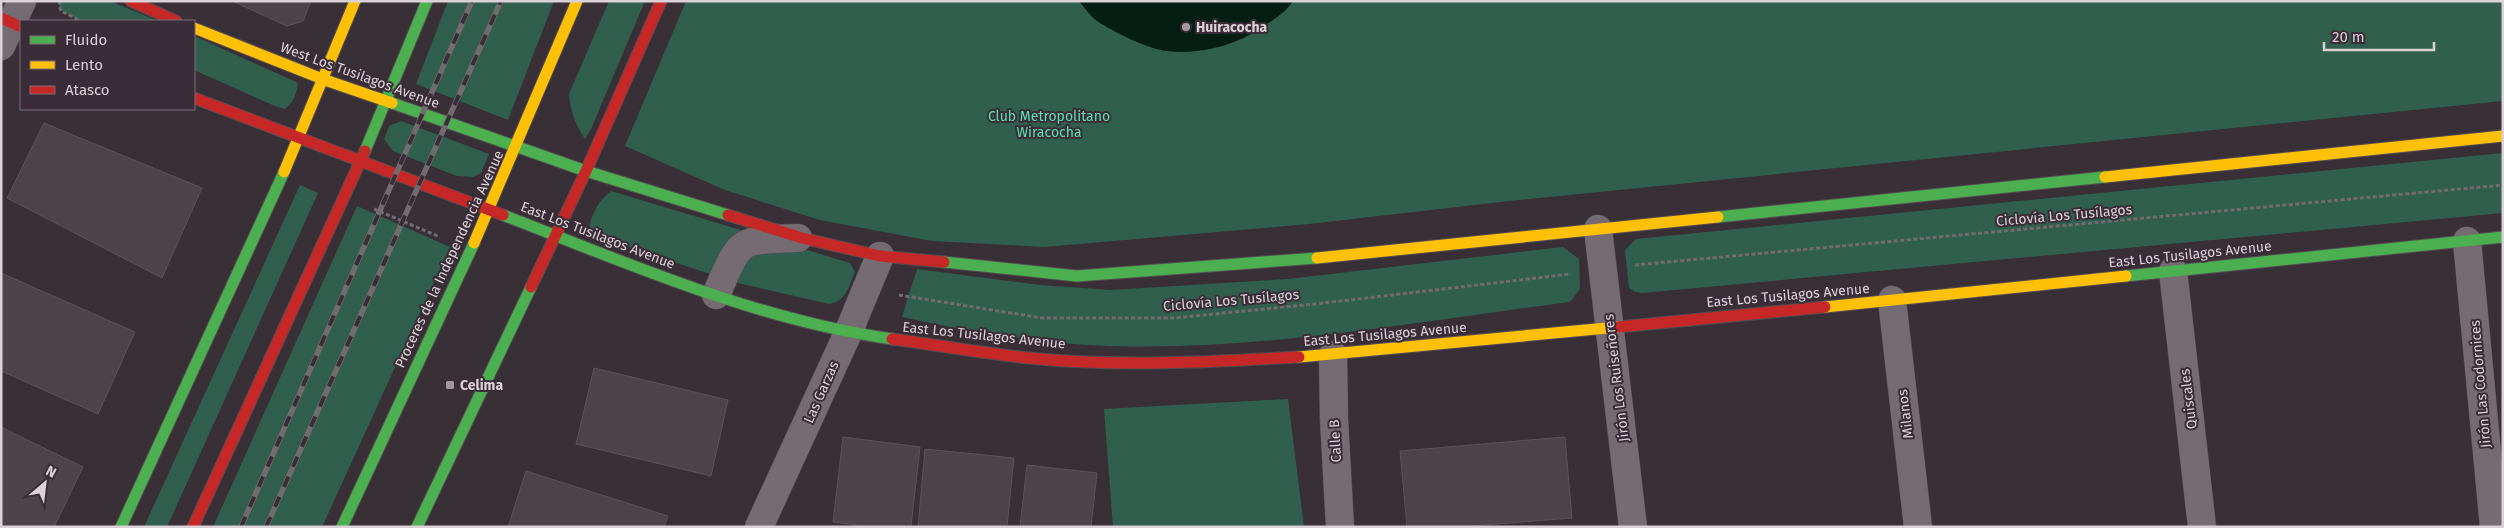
<svg xmlns="http://www.w3.org/2000/svg" width="2504" height="528" font-family="'Fira Sans',sans-serif">
  <rect width="100%" height="100%" fill="#383036"/>
  <path fill="#30604d" d="M61,1H110L158,21H81L62,11L59,5Z
    M448,1H554L508,120L416,84Z
    M609,1H645L591,129L585,139C576,126 570,110 569,94Z
    M686,1H2503V101L1518,200L1309,224L1044,247L932,241L820,220L725,190L625,146Z
    M194,36L298,83C297,93 293,103 285,109L275,106L194,70Z
    M401,121L489,154L481,173L473,177L457,176L393,151L384,139L389,126Z
    M2503,153V213L1642,293L1635,292L1629,288L1625,250L1636,239Z
    M300,185L318,193L167,527H144Z
    M611,191L850,263L855,272C848,287 847,301 829,304L734,282L596,236L589,231C590,216 598,201 611,191Z
    M357,206L450,247L322,527H213Z
    M1563,247L1579,259L1580,289L1570,302C1419,321 1263,351 1111,346C1041,344 971,332 902,317L917,269L1040,285L1111,290L1288,279Z
    M1288,399L1304,527H1113L1104,409Z"/>
  <path fill="#051e13" d="M1079,1H1293C1286,12 1272,21 1261,28C1234,46 1199,55 1167,51C1147,49 1114,32 1097,21C1090,16 1085,8 1079,1Z"/>
  <path fill="#4b444a" stroke="#5a5358" d="M232,1H311L303,21L287,26Z
    M44,123L202,188L162,278L7,198Z
    M1,273L135,332L98,414L1,371Z
    M594,368L728,400L711,476L576,444Z
    M1,427L83,467L54,527H1Z
    M843,437L920,447L911,527H872L833,522Z
    M1565,437L1572,518L1459,527H1407L1400,451Z
    M925,449L1014,458L1007,527H918Z
    M1027,465L1097,473L1091,527H1020Z
    M526,471L668,516L664,527H508Z"/>
  <g fill="none" stroke-linecap="round" stroke-linejoin="round">
    <defs>
      <path id="street" d="M1,46L22,1
        M1598,229L1633,527
        M2467,241L2494,527
        M2173,271L2202,527
        M716,295C741,238 736,240 798,238
        M1892,300L1918,527
        M1333,355L1334,419L1340,527
        M759,527L848,333L880,256"/>
      <path id="fast" d="M392,103L586,171L728,215
        M365,151L427,1
        M503,215C629,264 757,320 892,339
        M1718,217L2105,177
        M944,262L1077,276L1317,258
        M2126,276L2503,237
        M121,527L284,172
        M342,527L474,243
        M417,527L531,287"/>
      <path id="slow" d="M194,28L325,80L392,103
        M284,172L355,1
        M2105,177L2503,136
        M474,243L577,1
        M1317,258L1718,217
        M1825,307L2126,276
        M1299,357L1618,327"/>
      <path id="jam" d="M131,1L176,21
        M1,18L21,27
        M194,98L503,215
        M728,215L802,238L880,256L944,262
        M531,287L586,171L661,1
        M1618,327L1825,307
        M892,339C937,345 983,353 1028,358C1118,367 1209,362 1299,357
        M193,527L365,151"/>
    </defs>
    <use href="#street" stroke="#544d52" stroke-width="29"/>
    <use href="#fast" stroke="#544d52" stroke-width="13"/>
    <use href="#slow" stroke="#544d52" stroke-width="13"/>
    <use href="#jam" stroke="#544d52" stroke-width="13"/>
    <path stroke="#726c71" stroke-width="3" stroke-dasharray="4 2.5" stroke-linecap="butt" d="M61,1L59,5L61,11L81,21
      M374,209L440,237
      M1635,265L2503,185
      M899,295L1042,318H1174L1315,304L1571,274"/>
    <use href="#street" stroke="#746c72" stroke-width="28"/>
    <use href="#fast" stroke="#4caf50" stroke-width="11"/>
    <use href="#slow" stroke="#ffc107" stroke-width="11"/>
    <use href="#jam" stroke="#c62828" stroke-width="11"/>
    <defs>
      <path id="rail" d="M241,527L472,1
        M266,527L501,1"/>
    </defs>
    <use href="#rail" stroke="#726c71" stroke-width="5.5"/>
    <use href="#rail" stroke="#3b2d38" stroke-width="4" stroke-dasharray="11" stroke-linecap="butt"/>
  </g>
  <g fill="#a2999f" stroke="#3b2d38" stroke-width="2">
    <circle cx="1186" cy="27" r="5"/>
    <rect x="445" y="380" width="10" height="10" rx="2.5"/>
  </g>
  <g text-anchor="middle" stroke-width="4" stroke-linejoin="round" paint-order="stroke">
    <g font-size="14" font-weight="bold" fill="#dbd2d8" stroke="#3b2d38" text-anchor="start">
      <text x="1196" y="32">Huiracocha</text>
      <text x="460" y="390">Celima</text>
    </g>
    <g font-size="14" fill="#dbd2d8" stroke="#3b2d38">
      <text transform="translate(360 75) rotate(20)" y="5">West Los Tusilagos Avenue</text>
      <text transform="translate(2064 215) rotate(-5)" y="5">Ciclovía Los Tusílagos</text>
      <text transform="translate(598 235) rotate(21)" y="5">East Los Tusilagos Avenue</text>
      <text transform="translate(2190 254) rotate(-6)" y="5">East Los Tusilagos Avenue</text>
      <text transform="translate(449 259) rotate(-65)" y="5">Proceres de la Independencia Avenue</text>
      <text transform="translate(1788 295) rotate(-5)" y="5">East Los Tusilagos Avenue</text>
      <text transform="translate(1231 300) rotate(-5)" y="5">Ciclovía Los Tusílagos</text>
      <text transform="translate(1385 334) rotate(-5)" y="5">East Los Tusilagos Avenue</text>
      <text transform="translate(984 335) rotate(6)" y="5">East Los Tusilagos Avenue</text>
      <text transform="translate(1616 378) rotate(-97)" y="5">Jirón Los Ruiseñores</text>
      <text transform="translate(2480 384) rotate(-95)" y="5">Jirón Las Codornices</text>
      <text transform="translate(821 392) rotate(-66)" y="5">Las Garzas</text>
      <text transform="translate(2188 399) rotate(-97)" y="5">Quiscales</text>
      <text transform="translate(1905 414) rotate(-97)" y="5">Milanos</text>
      <text transform="translate(1335 441) rotate(-93)" y="5">Calle B</text>
    </g>
    <g font-size="14" fill="#55e4af" stroke="#3b2d38">
      <text x="1049" y="121">Club Metropolitano<tspan x="1049" dy="16">Wiracocha</tspan></text>
    </g>
  </g>
  <rect width="2504" height="528" fill="none" stroke="#dbd2d8" stroke-width="5"/>
  <rect x="20" y="20" width="175" height="90" fill="#3b2d38" stroke="#7b6f78"/>
  <rect x="30" y="36" width="25" height="8" fill="#4caf50" stroke="#7b6f78"/>
  <text x="65" y="45" font-size="15" fill="#dbd2d8">Fluido</text>
  <rect x="30" y="61" width="25" height="8" fill="#ffc107" stroke="#7b6f78"/>
  <text x="65" y="70" font-size="15" fill="#dbd2d8">Lento</text>
  <rect x="30" y="86" width="25" height="8" fill="#c62828" stroke="#7b6f78"/>
  <text x="65" y="95" font-size="15" fill="#dbd2d8">Atasco</text>
  <g transform="translate(45 483) rotate(28)" stroke="#3b2d38" stroke-width="4" paint-order="stroke">
  <path d="M0-4L9 19L0 12L-9 19Z" fill="#dbd2d8"/>
  <text y="-8" font-size="14" font-weight="bold" text-anchor="middle" fill="#dbd2d8">N</text>
  </g>
  <path d="M2324 42v8h110v-8" fill="none" stroke="#dbd2d8" stroke-width="2.5"/>
  <text x="2332" y="42" font-size="15" fill="#dbd2d8" stroke="#3b2d38" stroke-width="4" paint-order="stroke">20 m</text>
</svg>
